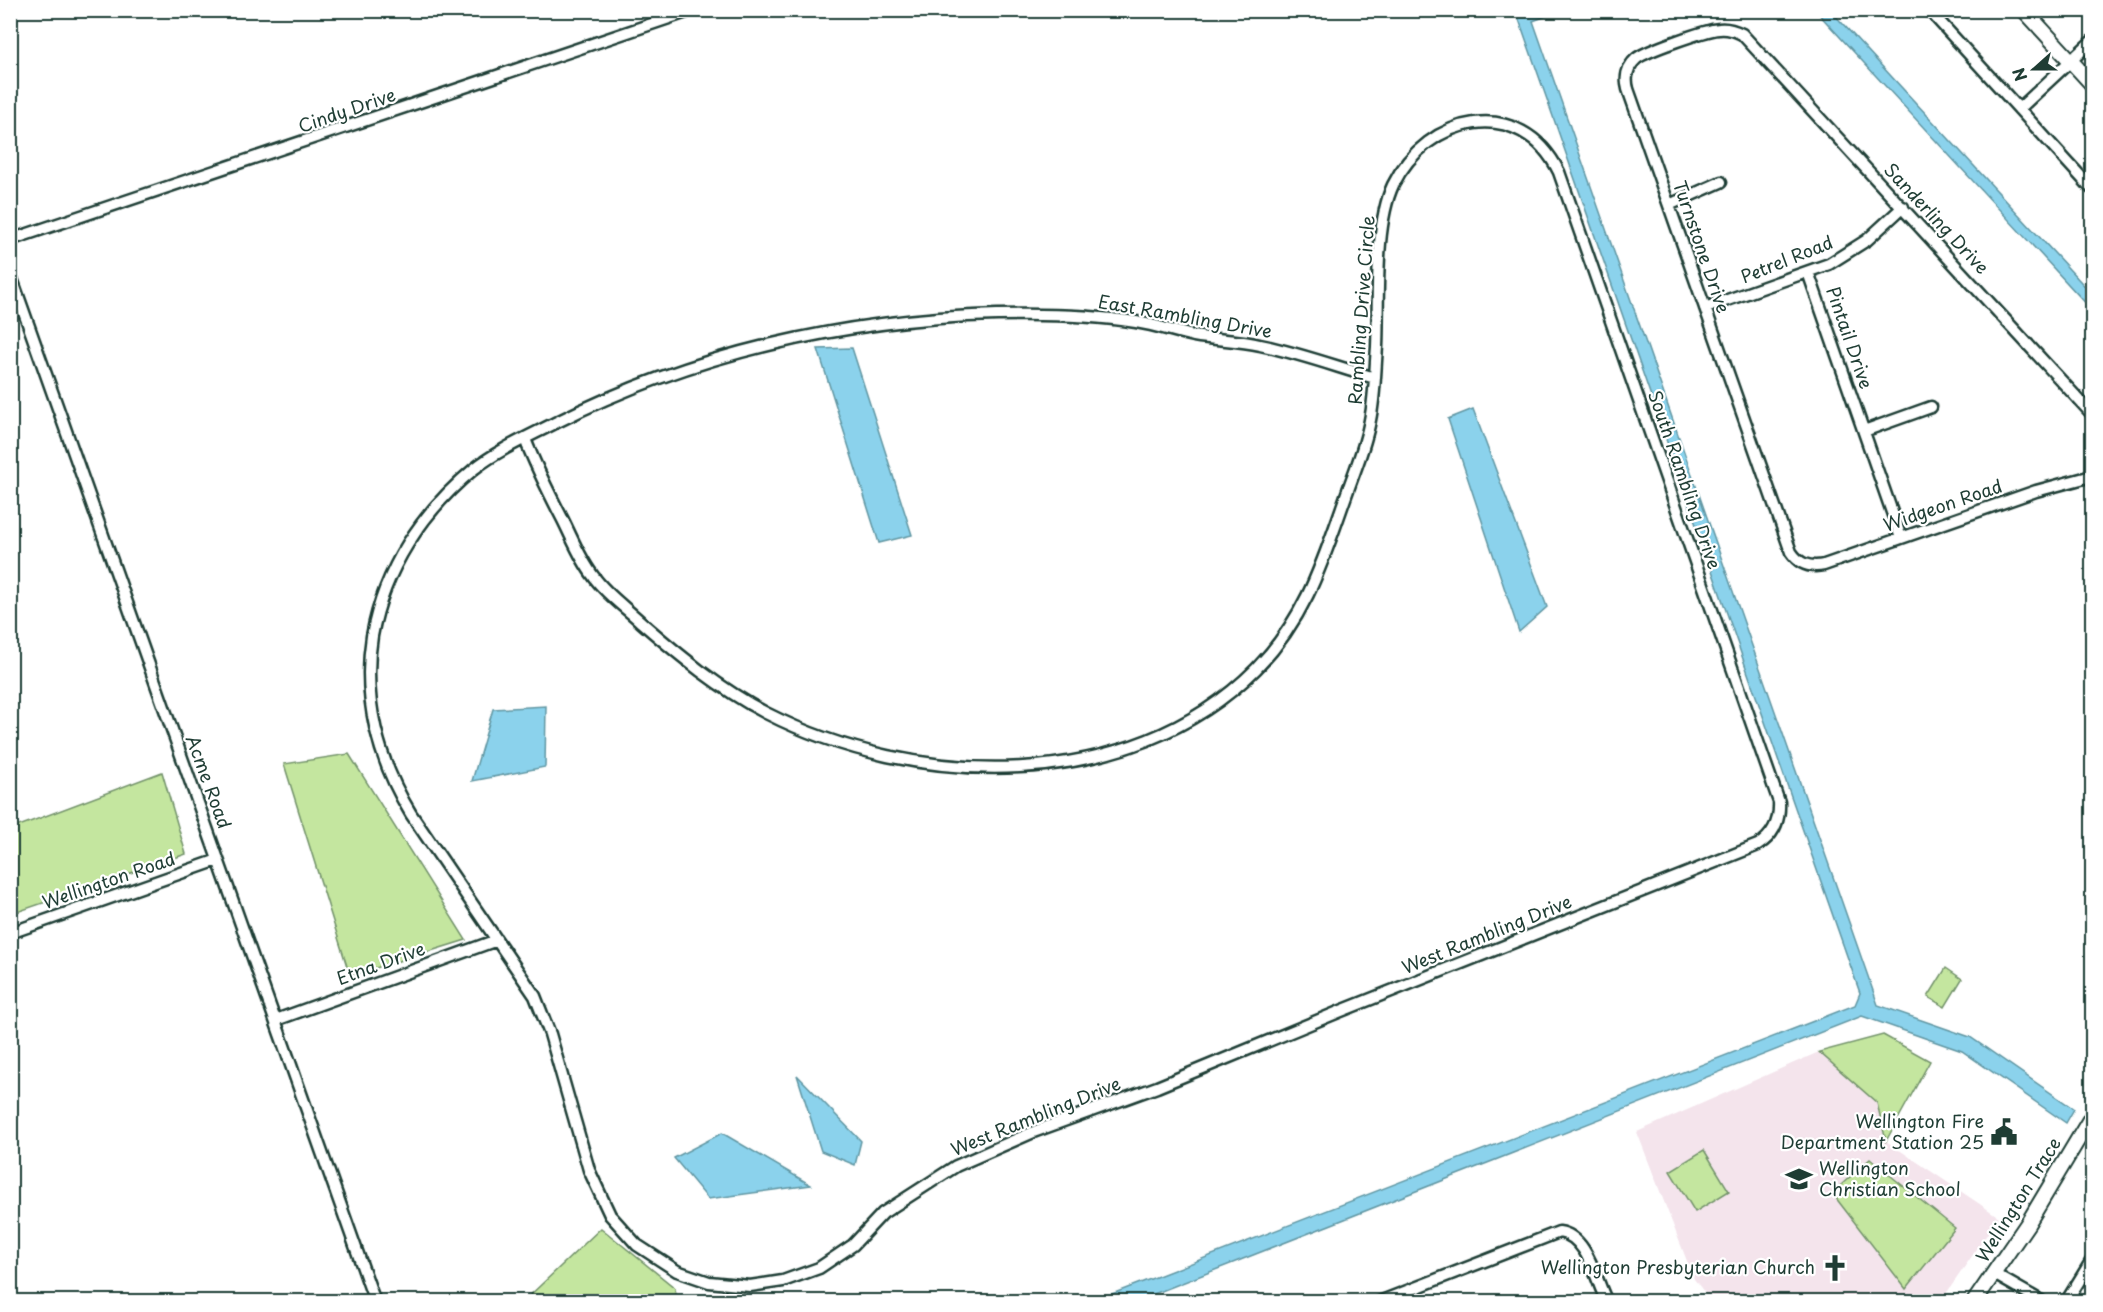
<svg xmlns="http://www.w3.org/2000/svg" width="2103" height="1312" font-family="'Playpen Sans',sans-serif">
  <rect width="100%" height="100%" fill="#fff"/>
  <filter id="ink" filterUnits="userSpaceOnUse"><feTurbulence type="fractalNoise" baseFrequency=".0167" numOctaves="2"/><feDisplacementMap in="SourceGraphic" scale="12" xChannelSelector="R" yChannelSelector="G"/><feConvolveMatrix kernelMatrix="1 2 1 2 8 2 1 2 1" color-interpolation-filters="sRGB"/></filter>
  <g filter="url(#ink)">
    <path fill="#f4e4ec" d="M1819,1052L1877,1103L1886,1141L1999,1217L1941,1301H1711L1694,1279L1637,1132Z"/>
    <path fill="#c4e69f" stroke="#72926a" stroke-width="1.5" d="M349,754L466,940L350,976L284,764Z
      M162,772L186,854L11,914V829Z
      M1946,968L1962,979L1945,1007L1928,997Z
      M1883,1035L1930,1061L1886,1141L1877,1103L1819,1052Z
      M1704,1150L1729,1191L1695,1212L1670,1171Z
      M1870,1159L1955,1228L1906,1289L1832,1193Z
      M601,1228L675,1288L677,1301H524Z"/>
    <path fill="#8bd2ec" stroke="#6096a2" stroke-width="1.5" d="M1516,11H1560L1533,21L1878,1005L1970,1037L2074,1109L2066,1123L1962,1051L1862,1016L1136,1301H1094L1855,1005L1860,993Z
      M1816,11H1831L2092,294V310Z
      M852,348L912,535L879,543L818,349Z
      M1473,409L1547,607L1519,632L1448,419Z
      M546,706L545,767L472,781L493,709Z
      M797,1075L861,1141L855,1165L821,1151Z
      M722,1133L811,1185L708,1199L674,1158Z"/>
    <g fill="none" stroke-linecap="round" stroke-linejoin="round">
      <defs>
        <path id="minor" d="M1929,10L2092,189
          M2019,109L2092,41
          M1669,205L1721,182
          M10,240L693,10
          M1808,272L1901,538
          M10,273L375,1302
          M1705,308L1829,264L1867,240L1903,207
          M2092,414L1742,34C1734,30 1727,28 1719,29C1706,30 1645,51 1636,59C1627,67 1625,78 1628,89L1791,552C1799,564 1809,568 1824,565L2036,491L2092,476
          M1864,431L1931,407
          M525,439C536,467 549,493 563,520C573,540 580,559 594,577C607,595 625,607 641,622C680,656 719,688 766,713C915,789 1130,796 1256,669C1308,616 1324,557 1348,490C1356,467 1366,444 1370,420C1375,396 1375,371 1377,347C1379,300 1374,226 1393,185C1427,115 1521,94 1559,172L1779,802C1780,820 1774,835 1758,845L1341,1011L1157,1087L1036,1131L956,1166L883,1213L853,1245L819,1268L783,1281L750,1286L709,1282L677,1271L637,1245L610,1215L589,1170L550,1034L535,996L411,814C378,760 362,698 372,636C384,569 422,512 474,469C498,450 528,437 555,423C692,354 844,319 997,315C1043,314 1091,315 1136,322C1156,325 1175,332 1194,336C1216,340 1239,340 1260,345C1299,353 1337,367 1375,378
          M10,933L218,860
          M276,1020L497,940
          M1994,1274L2043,1302
          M1379,1302L1559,1232C1588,1236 1595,1279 1607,1302
          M2066,1302L2092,1260"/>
        <path id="tertiary" d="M2024,10L2092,84
          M1974,1302L2028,1223L2092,1116"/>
      </defs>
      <use href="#minor" stroke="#1f3d34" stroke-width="15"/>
      <use href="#tertiary" stroke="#1f3d34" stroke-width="18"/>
      <use href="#minor" stroke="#fff" stroke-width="10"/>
      <use href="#tertiary" stroke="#fff" stroke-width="14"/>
    </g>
  </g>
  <defs>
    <symbol id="civic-bare" viewBox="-9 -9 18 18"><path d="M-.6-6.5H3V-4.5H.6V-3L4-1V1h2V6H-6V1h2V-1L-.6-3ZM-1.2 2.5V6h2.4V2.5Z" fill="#1f3d34" stroke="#fff" stroke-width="2.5" paint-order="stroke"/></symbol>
    <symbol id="school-bare" viewBox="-9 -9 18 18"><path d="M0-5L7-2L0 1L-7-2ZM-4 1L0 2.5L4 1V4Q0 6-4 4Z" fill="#1f3d34" stroke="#fff" stroke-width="2.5" paint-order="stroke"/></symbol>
    <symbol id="church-bare" viewBox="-9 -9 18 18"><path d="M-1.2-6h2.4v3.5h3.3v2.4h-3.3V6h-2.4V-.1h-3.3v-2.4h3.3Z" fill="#1f3d34" stroke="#fff" stroke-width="2.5" paint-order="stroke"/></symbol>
  </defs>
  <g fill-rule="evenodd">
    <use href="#civic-bare" x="1985" y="1113" width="38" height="38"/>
    <use href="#school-bare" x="1780" y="1160" width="38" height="38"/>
    <use href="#church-bare" x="1816" y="1249" width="38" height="38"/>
  </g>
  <g text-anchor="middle" stroke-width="4.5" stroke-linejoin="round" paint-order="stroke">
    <g font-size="18" fill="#1f3d34" stroke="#fff">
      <text transform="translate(347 111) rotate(-19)" y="6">Cindy Drive</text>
      <text transform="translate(1936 219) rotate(47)" y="6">Sanderling Drive</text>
      <text transform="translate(1701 247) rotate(71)" y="6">Turnstone Drive</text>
      <text transform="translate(1787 260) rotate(-22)" y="6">Petrel Road</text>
      <text transform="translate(1362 310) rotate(-86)" y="6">Rambling Drive Circle</text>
      <text transform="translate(1185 317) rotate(10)" y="6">East Rambling Drive</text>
      <text transform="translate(1849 338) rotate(71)" y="6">Pintail Drive</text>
      <text transform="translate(1684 480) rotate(71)" y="6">South Rambling Drive</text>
      <text transform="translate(1943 506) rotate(-19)" y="6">Widgeon Road</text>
      <text transform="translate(208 782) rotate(70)" y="6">Acme Road</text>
      <text transform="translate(109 881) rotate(-19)" y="6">Wellington Road</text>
      <text transform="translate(1487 935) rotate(-22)" y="6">West Rambling Drive</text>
      <text transform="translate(381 964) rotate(-20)" y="6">Etna Drive</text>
      <text transform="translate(1036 1117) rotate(-22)" y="6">West Rambling Drive</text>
      <text transform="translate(2019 1200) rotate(-58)" y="6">Wellington Trace</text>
    </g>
    <g font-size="18" fill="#1f3d34" stroke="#fff" text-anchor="end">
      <text x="1984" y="1128">Wellington Fire<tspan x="1984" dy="21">Department Station 25</tspan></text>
      <text x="1819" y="1175" text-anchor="start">Wellington<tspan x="1819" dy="21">Christian School</tspan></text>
      <text x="1815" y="1274">Wellington Presbyterian Church</text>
    </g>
  </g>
  <rect width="2103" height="1312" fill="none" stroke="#fff" stroke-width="36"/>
  <rect x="18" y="18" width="2067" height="1276" fill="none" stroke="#1f3d34" stroke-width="2" filter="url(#ink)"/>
  <g transform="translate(2034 69) rotate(249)" stroke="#ffffff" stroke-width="4.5" paint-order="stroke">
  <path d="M0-4.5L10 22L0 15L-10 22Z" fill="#1f3d34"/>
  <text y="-9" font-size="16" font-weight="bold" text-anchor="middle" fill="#1f3d34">N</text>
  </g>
</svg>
